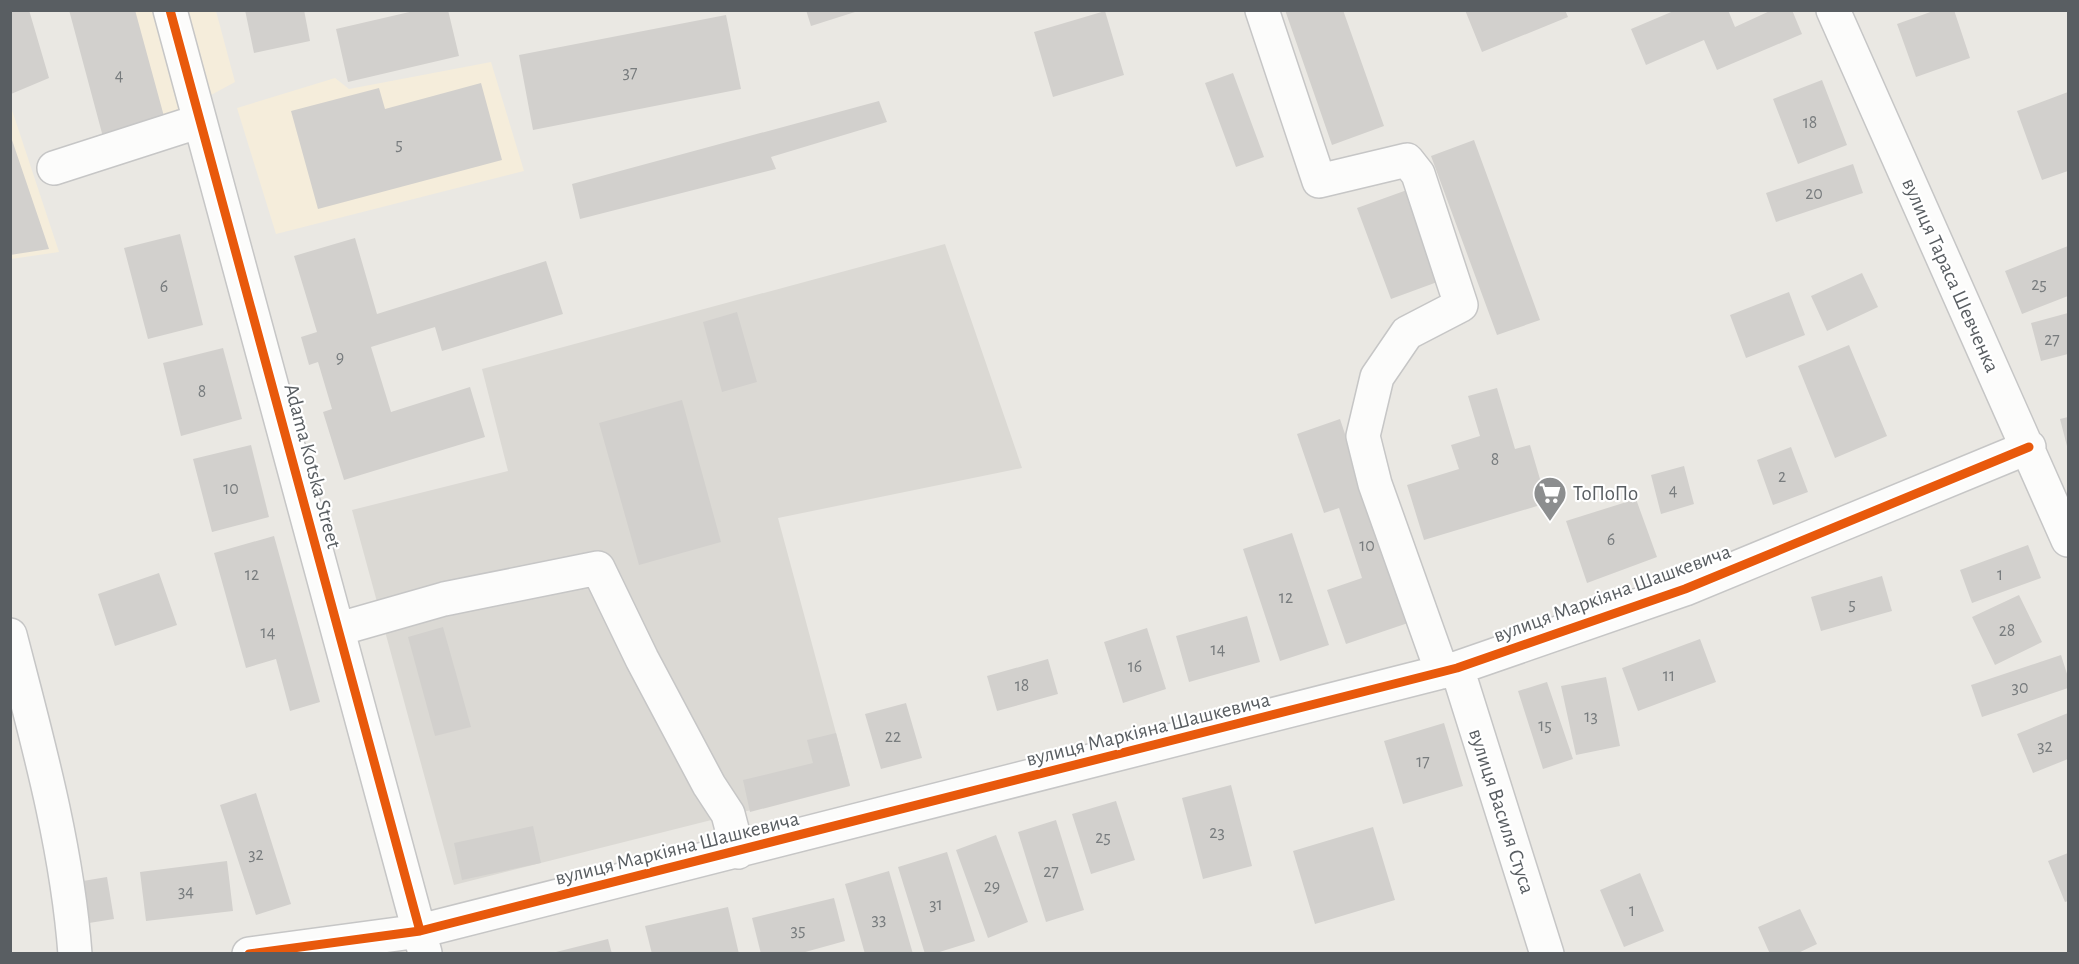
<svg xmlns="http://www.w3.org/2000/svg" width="2079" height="964" font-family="'Alegreya Sans',sans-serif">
  <rect width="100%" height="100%" fill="#eae8e3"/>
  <path fill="#f5eddb" d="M126,11H216L235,82L165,120Z
    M491,62L524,171L276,234L237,108L335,78L349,89Z
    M11,107L59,252L11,259Z"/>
  <path fill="#dbd9d4" d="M945,244L1022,468L778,518L850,785L454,885L352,510L508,471L482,369Z"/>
  <path fill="#d2d0cd" d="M10,10H29L49,78L11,94Z
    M69,10H135L165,120L103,137Z
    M245,10H304L310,41L254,53Z
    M418,10H448L459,56L348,82L336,29Z
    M806,10H854L855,12L811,26Z
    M1285,10H1343L1384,126L1332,145Z
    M1465,10H1565L1568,17L1482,52Z
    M1676,10H1728L1735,27L1772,10H1792L1802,34L1717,70L1704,40L1646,65L1631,29Z
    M1936,10H1954L1970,58L1916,77L1897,24Z
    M1105,11L1124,75L1053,97L1034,32Z
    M726,15L741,89L533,130L519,55Z
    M1233,73L1264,157L1236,167L1205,83Z
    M1822,80L1847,145L1798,164L1773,99Z
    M481,83L502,160L318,209L291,111L379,88L385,109Z
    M2068,92V171L2042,180L2017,111Z
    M879,101L887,122L771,157L776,169L580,219L572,184Z
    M10,137H11L49,249L10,255Z
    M1474,140L1540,320L1497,335L1431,156Z
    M1853,164L1863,193L1776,222L1766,193Z
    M1407,190L1440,281L1391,299L1357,208Z
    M180,234L203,325L148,339L124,248Z
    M355,238L377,314L546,261L563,314L442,351L435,327L371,347L391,412L470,387L485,437L344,480L323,412L332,409L318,362L309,365L301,337L317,332L294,256Z
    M2068,246V296L2022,314L2005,271Z
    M1862,273L1878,307L1827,331L1811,296Z
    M1789,292L1805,335L1746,358L1730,315Z
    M737,312L757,382L722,392L703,322Z
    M2068,313V354L2041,361L2031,323Z
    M1849,345L1887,436L1835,458L1798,366Z
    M223,348L242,419L181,436L163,363Z
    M1497,388L1515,449L1530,445L1547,503L1424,540L1407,485L1459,469L1451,445L1480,436L1468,396Z
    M682,400L721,542L639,565L599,423Z
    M2068,417V450L2060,419Z
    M1340,419L1408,623L1346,644L1327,590L1362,578L1339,508L1324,513L1297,434Z
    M251,445L269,517L212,532L193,459Z
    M1791,447L1808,492L1773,505L1757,460Z
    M1684,466L1694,504L1661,514L1651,475Z
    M1636,499L1657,557L1587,583L1566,521Z
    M1292,533L1329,645L1280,661L1243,549Z
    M274,536L320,702L290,711L276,659L246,668L214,553Z
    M2028,545L2041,578L1972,603L1960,570Z
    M159,573L177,625L115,646L98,594Z
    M1882,576L1892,611L1821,631L1811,597Z
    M2019,595L2042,642L1995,665L1972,617Z
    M1247,616L1260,662L1189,682L1176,636Z
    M443,627L471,727L435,736L408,637Z
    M1147,628L1166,689L1123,703L1104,642Z
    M1700,639L1716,682L1638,711L1622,668Z
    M2061,655L2068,677V688L1982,717L1971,685Z
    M1048,659L1058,694L997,711L987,676Z
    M1606,677L1620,746L1576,755L1561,686Z
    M1547,682L1573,759L1543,769L1518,691Z
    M906,703L922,758L881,769L865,714Z
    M2068,713V759L2033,773L2017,734Z
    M1444,723L1463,786L1403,804L1384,741Z
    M836,733L850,786L750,812L743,780L813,763L807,740Z
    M1231,785L1252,866L1203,879L1182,798Z
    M256,793L291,904L256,915L220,805Z
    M1116,801L1135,860L1091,874L1072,814Z
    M1056,820L1084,910L1046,922L1018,832Z
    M533,826L541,863L462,880L454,843Z
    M1373,827L1395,900L1315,924L1293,851Z
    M996,835L1028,922L988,938L956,850Z
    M947,852L975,941L933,954H925L898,867Z
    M2068,853V901L2065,902L2048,861Z
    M227,861L233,911L146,921L140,872Z
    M889,871L913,954H865L845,884Z
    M1640,873L1664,931L1624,947L1600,890Z
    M107,877L114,919L89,923L83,881Z
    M834,898L845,941L798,954H761L752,918Z
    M728,907L739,954H652L645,926Z
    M1800,909L1817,944L1796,954H1770L1758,927Z
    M608,939L612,954H552V953Z"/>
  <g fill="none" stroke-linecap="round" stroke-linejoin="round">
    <defs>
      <path id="minor" d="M170,10L425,953
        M1262,10L1319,181L1407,160L1418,174L1461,305L1407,333L1377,377L1363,436L1375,484L1442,672
        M1833,10L2068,540
        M54,168L200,121
        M339,629L444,599L598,568L642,659L709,785L728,814L738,852
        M10,635C37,739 67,846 75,954
        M1457,668L1547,954
        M249,954L420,931L1457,668L1685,589L2029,447"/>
    </defs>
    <use href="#minor" stroke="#c6c6c6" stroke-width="36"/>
    <use href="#minor" stroke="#fcfcfb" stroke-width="33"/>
    <defs>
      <path id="cycleway" d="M170,10L420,931
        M249,954L420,931L1457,668L1685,589L2029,447"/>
    </defs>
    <use href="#cycleway" stroke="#fff" stroke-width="13"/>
    <use href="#cycleway" stroke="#e8590c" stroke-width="9"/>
  </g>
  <defs>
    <symbol id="supermarket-pin" viewBox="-11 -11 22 30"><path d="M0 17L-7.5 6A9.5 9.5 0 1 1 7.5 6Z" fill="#8c8e8f" stroke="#fff"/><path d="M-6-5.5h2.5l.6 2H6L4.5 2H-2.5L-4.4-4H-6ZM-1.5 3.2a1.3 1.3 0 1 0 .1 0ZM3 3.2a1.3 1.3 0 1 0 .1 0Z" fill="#fff"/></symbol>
  </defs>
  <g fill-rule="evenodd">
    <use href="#supermarket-pin" x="1531" y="474" width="38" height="52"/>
  </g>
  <g text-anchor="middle" stroke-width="4.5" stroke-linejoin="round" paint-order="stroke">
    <g font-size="18" fill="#787c7e">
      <text x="630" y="78">37</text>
      <text x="119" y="81">4</text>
      <text x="1810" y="128">18</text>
      <text x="399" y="150">5</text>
      <text x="1814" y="199">20</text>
      <text x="2039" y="290">25</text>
      <text x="164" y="292">6</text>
      <text x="2052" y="345">27</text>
      <text x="340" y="363">9</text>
      <text x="202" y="397">8</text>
      <text x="1495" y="465">8</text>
      <text x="1782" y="482">2</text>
      <text x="231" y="494">10</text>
      <text x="1673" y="496">4</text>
      <text x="1611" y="545">6</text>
      <text x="1367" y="551">10</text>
      <text x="252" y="580">12</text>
      <text x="2000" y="580">1</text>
      <text x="1286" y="603">12</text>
      <text x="1852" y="610">5</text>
      <text x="2007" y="636">28</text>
      <text x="268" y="638">14</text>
      <text x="1218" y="655">14</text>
      <text x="1135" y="672">16</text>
      <text x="1669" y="681">11</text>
      <text x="1022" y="691">18</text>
      <text x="2020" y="693">30</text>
      <text x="1591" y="722">13</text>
      <text x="1545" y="731">15</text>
      <text x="893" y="742">22</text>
      <text x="2045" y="752">32</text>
      <text x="1423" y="767">17</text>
      <text x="1217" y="838">23</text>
      <text x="1103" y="843">25</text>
      <text x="256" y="860">32</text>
      <text x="1051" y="877">27</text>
      <text x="992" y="892">29</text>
      <text x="186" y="897">34</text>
      <text x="936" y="910">31</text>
      <text x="1632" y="916">1</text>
      <text x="879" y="925">33</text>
      <text x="798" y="936">35</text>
    </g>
    <g font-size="21" fill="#595e62" stroke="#fff">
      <text transform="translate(1951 275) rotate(66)" y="7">вулиця Тараса Шевченка</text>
      <text transform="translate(313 466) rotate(75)" y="7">Adama Kotska Street</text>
      <text transform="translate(1612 593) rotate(-20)" y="7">вулиця Маркіяна Шашкевича</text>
      <text transform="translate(1148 729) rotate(-14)" y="7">вулиця Маркіяна Шашкевича</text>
      <text transform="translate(1502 811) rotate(72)" y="7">вулиця Василя Стуса</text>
      <text transform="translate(677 848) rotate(-14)" y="7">вулиця Маркіяна Шашкевича</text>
    </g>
    <g font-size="21" fill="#595e62" stroke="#fff" text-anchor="start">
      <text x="1573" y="500">ТоПоПо</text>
    </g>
  </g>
  <rect width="2079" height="964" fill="none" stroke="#595e62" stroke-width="24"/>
</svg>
